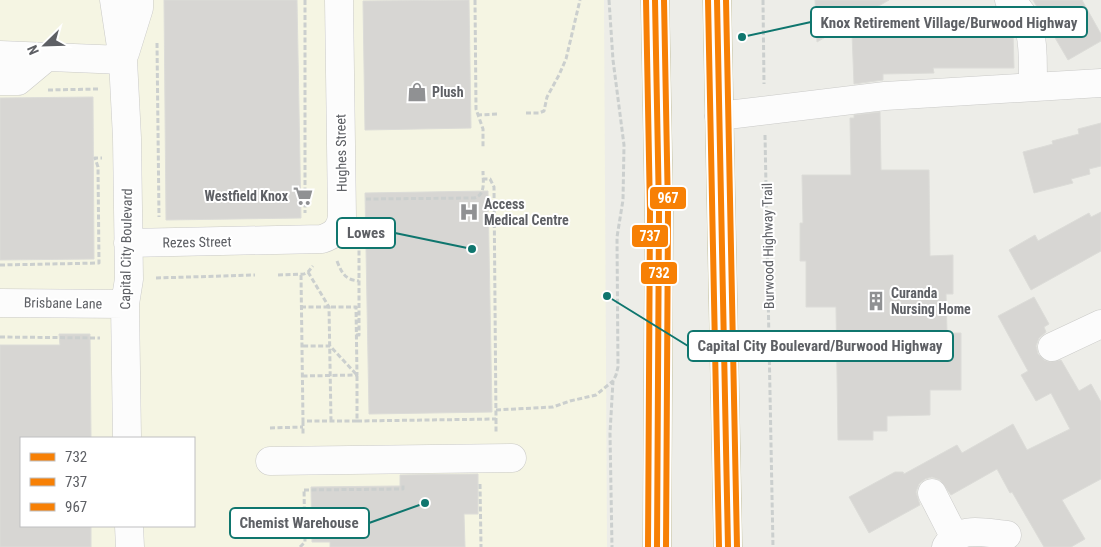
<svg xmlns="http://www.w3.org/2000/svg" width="1101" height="547" font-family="'Roboto Condensed',sans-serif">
  <rect width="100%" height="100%" fill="#edede8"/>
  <path fill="#f5f5e3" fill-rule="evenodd" d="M0,0H604L607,547H0ZM21,438H194V526H21Z"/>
  <path fill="#d7d6d3" stroke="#dcdcd8" d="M164,0H297L301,218L166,220Z
    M469,0L471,128L365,130L363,1Z
    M815,0H889L817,42Z
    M1033,0H1082L1101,34V41L1068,60Z
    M1010,24L1013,32L1014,68H933L934,73L883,74V80L854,84L852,33L933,31L932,26Z
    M93,97L94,259L0,260V98Z
    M880,112L881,170H929L930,256L953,255V294H946L947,333H961V390H930V415L887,416V431H873V440H838L836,307H806V261H800V223H803L802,175H851L850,118H854V115Z
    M1101,123V166L1089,169L1090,174L1071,179L1073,183L1034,193L1023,152L1053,144L1052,141L1079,134L1078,129Z
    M488,191L492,412L369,414L365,193Z
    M1101,212V251L1031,290L1009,250L1035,235L1038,241L1089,213L1091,217Z
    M1034,297L1049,324L1044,327L1046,332L1039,338L1036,346L1038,354L1044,360L1050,362L1061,360L1079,391L1091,384L1101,402V479L1062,500L1085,539L1071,547H1044L1012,492L1010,493L997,469L951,495L940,480L932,477L925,479L919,484L916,492L920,505L869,533L849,497L895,472H903L904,474L957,445L962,453L1013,424L1027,450L1070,429L1051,393L1036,401L1021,375L1028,371L998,316Z
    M59,334H90L91,438H21V526H91V547H0V345H60Z
    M478,474V514H464L465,547H330V542H312L311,487L400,486V475Z"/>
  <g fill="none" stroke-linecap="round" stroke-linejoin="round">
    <defs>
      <path id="minor" d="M114,0L123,60L127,138L129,279L125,304L127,438
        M1009,0C1038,23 1032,54 1033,87
        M125,53L139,8V0
        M0,55L123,60
        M0,81H18L48,56
        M719,116L885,96L1101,83
        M128,243L322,239C334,235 340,230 342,217L339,0
        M0,303L125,304
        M1052,347L1101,324
        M270,461L512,458
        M932,493L954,536
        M129,526L130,547
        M946,547C959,525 985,533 1007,535"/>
      <path id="highway" d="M655,0L659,212L657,547
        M717,0L728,547"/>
    </defs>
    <use href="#minor" stroke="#cacac8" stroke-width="29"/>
    <use href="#highway" stroke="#c2be98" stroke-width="29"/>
    <path stroke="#cbcfce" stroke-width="3" stroke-dasharray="5 2.5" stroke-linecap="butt" d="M305,0V213
      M475,0L476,109L483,129V147
      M609,0L613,60L624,145L623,200L617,237L618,367L616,375L613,381L610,433L612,547
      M763,0L764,84
      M157,43L159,217
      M48,90L98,89L99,91
      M526,113H539L544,111L547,97L559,75L566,59L580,0
      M477,115L499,114
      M765,135L773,547
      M366,199L474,198C486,195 483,181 483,171
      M337,261C342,274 346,280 359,281
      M0,265L99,263L98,167L95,158H102
      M308,272L329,307L331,421
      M278,275L304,274L308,272L313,266
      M301,275L303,421H357V375L330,346H302
      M156,278L255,275
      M301,307H356L357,375L302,376
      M356,335H359V250
      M0,337L100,338
      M496,410L553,407L570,401L596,395L613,381
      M496,419V433
      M303,421V435
      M357,421L496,419L494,187L490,179H483
      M270,428L303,427
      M480,484L481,547
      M304,490L403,489V485
      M300,547L305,542L304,489"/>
    <use href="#minor" stroke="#fcfcfc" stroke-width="28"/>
    <use href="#highway" stroke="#efeee2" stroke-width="28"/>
    <defs>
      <path id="bus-1" d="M655,0L659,212L657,547
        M717,0L728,547"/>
      <path id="bus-2" d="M646,0L650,212L648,547
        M708,0L719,547"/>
      <path id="bus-3" d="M664,0L668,212L666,547
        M726,0L737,547"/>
    </defs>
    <use href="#bus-1" stroke="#fff" stroke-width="10"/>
    <use href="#bus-2" stroke="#fff" stroke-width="10"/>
    <use href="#bus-3" stroke="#fff" stroke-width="10"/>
    <use href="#bus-1" stroke="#f78005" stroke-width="6"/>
    <use href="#bus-2" stroke="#f78005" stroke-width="6"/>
    <use href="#bus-3" stroke="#f78005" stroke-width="6"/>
  </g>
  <defs>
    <symbol id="shop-bare" viewBox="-9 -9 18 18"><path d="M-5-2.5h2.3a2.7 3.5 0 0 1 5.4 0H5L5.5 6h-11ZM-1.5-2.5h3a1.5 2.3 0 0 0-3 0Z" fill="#909193" stroke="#fff" stroke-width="2.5" paint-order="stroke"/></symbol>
    <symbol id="supermarket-bare" viewBox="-9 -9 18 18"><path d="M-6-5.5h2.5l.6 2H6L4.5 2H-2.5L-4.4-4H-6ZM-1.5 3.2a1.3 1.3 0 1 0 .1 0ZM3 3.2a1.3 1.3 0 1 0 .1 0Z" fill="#909193" stroke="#fff" stroke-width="2.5" paint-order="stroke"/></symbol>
    <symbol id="hospital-bare" viewBox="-9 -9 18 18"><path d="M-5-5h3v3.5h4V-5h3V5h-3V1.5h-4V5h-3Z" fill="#909193" stroke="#fff" stroke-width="2.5" paint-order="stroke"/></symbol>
    <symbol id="building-bare" viewBox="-9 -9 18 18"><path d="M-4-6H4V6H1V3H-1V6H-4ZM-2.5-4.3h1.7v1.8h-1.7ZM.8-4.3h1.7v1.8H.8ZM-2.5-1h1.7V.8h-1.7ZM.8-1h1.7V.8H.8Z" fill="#909193" stroke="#fff" stroke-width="2.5" paint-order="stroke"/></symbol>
  </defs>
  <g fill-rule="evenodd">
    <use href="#shop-bare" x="403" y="78" width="28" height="28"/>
    <use href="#supermarket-bare" x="289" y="182" width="28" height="28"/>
    <use href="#hospital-bare" x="455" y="198" width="28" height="28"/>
    <use href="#building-bare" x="862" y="287" width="28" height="28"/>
  </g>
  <g text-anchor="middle" stroke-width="4" stroke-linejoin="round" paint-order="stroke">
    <g font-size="14" font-weight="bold" fill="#5e6065" stroke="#fff" text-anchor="start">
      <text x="432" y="97">Plush</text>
      <text x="288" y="201" text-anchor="end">Westfield Knox</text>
      <text x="484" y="209">Access<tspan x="484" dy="16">Medical Centre</tspan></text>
      <text x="891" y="298">Curanda<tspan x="891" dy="16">Nursing Home</tspan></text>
    </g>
    <g font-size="14" fill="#5e6065" stroke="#fff">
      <text transform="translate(341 153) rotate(-91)" y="5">Hughes Street</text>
      <text transform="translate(197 242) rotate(-1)" y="5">Rezes Street</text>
      <text transform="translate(768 246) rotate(-91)" y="5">Burwood Highway Trail</text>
      <text transform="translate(126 249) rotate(-89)" y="5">Capital City Boulevard</text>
      <text transform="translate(63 303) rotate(1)" y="5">Brisbane Lane</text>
    </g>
  </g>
  <path fill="none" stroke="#0f766e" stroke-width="2" d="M742 37L811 22M472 249L395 233M607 296L688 346M425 503L369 523"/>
  <g fill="#0f766e" stroke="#fff" stroke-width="2">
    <circle cx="742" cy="37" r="5"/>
    <circle cx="472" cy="249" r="5"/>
    <circle cx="607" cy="296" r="5"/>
    <circle cx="425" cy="503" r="5"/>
  </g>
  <g fill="#fff" stroke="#0f766e" stroke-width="2">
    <rect x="811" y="7" width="276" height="30" rx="5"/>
    <rect x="337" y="218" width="58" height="30" rx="5"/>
    <rect x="688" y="331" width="265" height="30" rx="5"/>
    <rect x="230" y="508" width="139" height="30" rx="5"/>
  </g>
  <g font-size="15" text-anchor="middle" font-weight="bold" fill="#5e6065">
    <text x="949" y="28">Knox Retirement Village/Burwood Highway</text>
    <text x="366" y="238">Lowes</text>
    <text x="820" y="351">Capital City Boulevard/Burwood Highway</text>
    <text x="299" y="528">Chemist Warehouse</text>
  </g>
  <g stroke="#fff" stroke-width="2">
    <rect x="649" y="186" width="38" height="24" rx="5" fill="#f78005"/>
    <rect x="631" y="224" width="38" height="24" rx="5" fill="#f78005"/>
    <rect x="640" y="261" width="38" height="24" rx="5" fill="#f78005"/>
  </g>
  <g font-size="14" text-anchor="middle" font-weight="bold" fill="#fff">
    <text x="668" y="203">967</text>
    <text x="650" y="241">737</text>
    <text x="659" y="278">732</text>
  </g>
  <rect x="20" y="437" width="175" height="90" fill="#ffffff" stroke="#bfbfc1"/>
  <rect x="30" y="453" width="25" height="8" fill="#f78005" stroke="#bfbfc1"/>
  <text x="65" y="462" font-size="15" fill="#5e6065">732</text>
  <rect x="30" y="478" width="25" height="8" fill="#f78005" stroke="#bfbfc1"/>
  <text x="65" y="487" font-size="15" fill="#5e6065">737</text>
  <rect x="30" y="503" width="25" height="8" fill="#f78005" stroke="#bfbfc1"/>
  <text x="65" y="512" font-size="15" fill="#5e6065">967</text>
  <g transform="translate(45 45) rotate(247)" stroke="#ffffff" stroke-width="4" paint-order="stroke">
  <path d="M0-4L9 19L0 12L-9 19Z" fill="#5e6065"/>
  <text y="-8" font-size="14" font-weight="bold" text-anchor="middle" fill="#5e6065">N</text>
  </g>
</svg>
